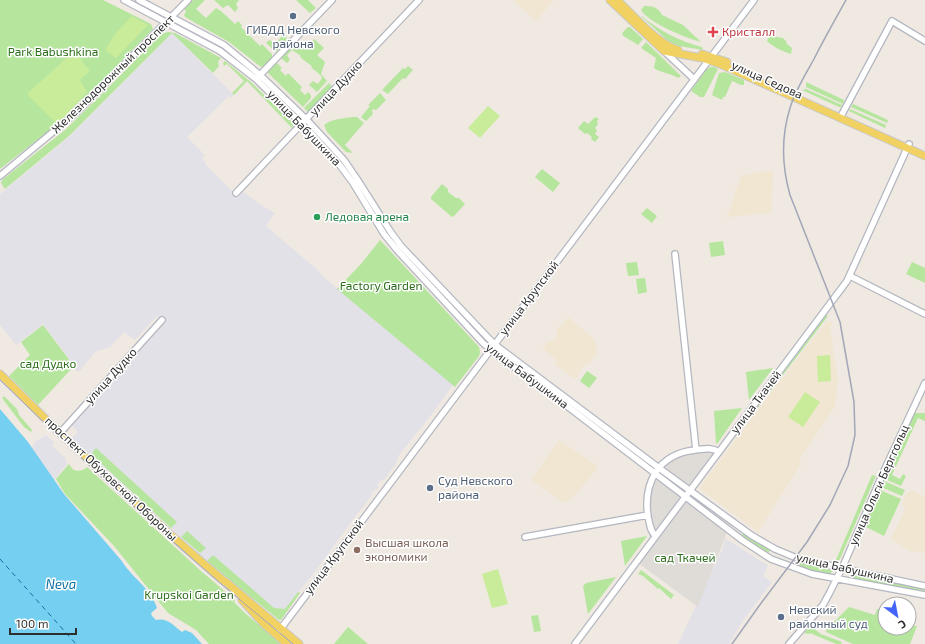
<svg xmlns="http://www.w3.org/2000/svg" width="925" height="644" font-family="'Exo 2',sans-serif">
  <rect width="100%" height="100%" fill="#efe9e1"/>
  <path fill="#e3e1e8" d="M172,33L234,95L231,98L229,96L187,137L205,155L202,158L206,163L205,164L238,197L244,192L259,204L275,213L266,226L320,272L319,273L453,385L432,414L399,455L396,464L383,481L381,480L379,483L377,485L379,487L376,490L375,489L371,494L372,495L360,511H359L317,569L285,609L274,608L222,563L207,561L72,438L78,432L72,426L165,323L158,317H156L135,340L124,332L110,347L95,352L79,372L74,369L68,357L43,324L16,345L0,325V194L70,136Z
    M46,435L55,443L52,446L65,458L67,464L54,480L32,448L35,442Z
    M725,538L751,555L768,565L763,576L772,582L742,622L729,644H678L723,548Z"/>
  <path fill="#f0e6d1" d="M513,0H554L536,21Z
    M773,171L771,213L727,217L741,175H749L751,173Z
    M568,317L595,340L597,353L589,364H585L580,371L577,378H573L555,364L557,361L543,348L548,341L551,342L556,338L557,330Z
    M827,321L833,322L830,328L838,379L835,406L799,460L801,464L758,532L700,489V487L783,377H785L788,370Z
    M559,440L596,465L597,469L575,495L564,503L531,480Z
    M913,491L925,497V553L910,551L891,539L906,508L902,505L907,493Z"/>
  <path fill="#b6e59e" d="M0,0H103L151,24L153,29L84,99L83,98L55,126L0,169Z
    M193,0H205L196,9L206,18L216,8L221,11L235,24L238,21L242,25L241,27L260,46L262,44L272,54V58L264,66L261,67L229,42L185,17L184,15L186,11L184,9Z
    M214,0H239L236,4L238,8L235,12L228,5L223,8Z
    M296,0H308L316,8L310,13Z
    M644,6C653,6 658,7 662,15L683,25L701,42C686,38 649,23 641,10Z
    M641,16H642C658,30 681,42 702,47L703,50L679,46L670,43Z
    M628,27H630L643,39L638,45L622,35L623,32Z
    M771,31L777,37L783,38L786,41L787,44L792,48L791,54C784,52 771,46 767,41Z
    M168,32L175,33L221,58L218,62L219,66L213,73L172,33L69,136L5,189L1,183L2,180L65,130L102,94L161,34Z
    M284,34L288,40L276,52L266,43L269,40L276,43Z
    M314,39L324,48L317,55L325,62L321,74L327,81L317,92L309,85L313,81L318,84L322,78C320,73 316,72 311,67L312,66C307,62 304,61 300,57L301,56L292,50L287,55L290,60L287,63L281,58L295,43L309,47L308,46Z
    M646,42L681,76L678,78C670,73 661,73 654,68L656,58L641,48Z
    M225,61L252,83L294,124L292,128L247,81L234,95L232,93L244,81L227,64L224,66L223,63Z
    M276,62L282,68L280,70L286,76L288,73L302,87L300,90L305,95L308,92L311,95V98L303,107L267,72Z
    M408,66L413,70L405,79L403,78L388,94L382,90L403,68L405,69Z
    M710,67H714L718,69L704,97H700L691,91L706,70Z
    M725,72L744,80V85H741L732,81L725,97H723L722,100L712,95L719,73Z
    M806,82L844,100L843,104L806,87Z
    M329,83L333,88L309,113L304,108Z
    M806,89L842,105L841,107H839L802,90Z
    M380,93L386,100L376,110L373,109L372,111L373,114L366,121L361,117L370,106L368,105Z
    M853,104L888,120L887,123L851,107Z
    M850,109L886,125L885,128L849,111Z
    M353,117H357L364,123L345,145L353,153L346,152L327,132L324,125C332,119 344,118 353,117Z
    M595,117L599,119L597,121L598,124L595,128L597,131L595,134L599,137L595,142L591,139L592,137L587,133L585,134L578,128L584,121L588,124Z
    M542,169L560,183L553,192L535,177Z
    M442,184L448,189V192L456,198H459L465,204L454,216L452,217L431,199V197Z
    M647,208L657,216L652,223L641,214Z
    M380,240L479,347L480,352L479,356L455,387L337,289L361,264Z
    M723,241L725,255L711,257L709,243Z
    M637,262L639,275L628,276L626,263Z
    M912,262L925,268V283L906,274Z
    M645,278L647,292L638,294L636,279Z
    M826,315L828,316L720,457Z
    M43,325L68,358L73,367L38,405L9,376L30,355L21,342Z
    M773,368L749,400L746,372Z
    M587,371L597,378L589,388L580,381Z
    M4,396L17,409L19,415L32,430L31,432L24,427L2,398Z
    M742,408L717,444L716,443L714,411Z
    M913,413H925V421L918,418L892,475L900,479L903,474L906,476L901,486L885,479Z
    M96,448L177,522L171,528L91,454Z
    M69,464C73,472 80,473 87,467L201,571L235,600L234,602L246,614L282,644H209L196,630L168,613L114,546L65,494L56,479Z
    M872,475L876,476L839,561L836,560Z
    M884,481L905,490L902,496L881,487Z
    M880,490L901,499L884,536L864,526Z
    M187,531L206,548L200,553L181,537Z
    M744,533L760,544L770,549V551L767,553L741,536Z
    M647,536L625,566L621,541Z
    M213,555L274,608L285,609L298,592L300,593L281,620H279L207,561Z
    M802,562L832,569V571L830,575L811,571L798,566Z
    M641,570L674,595L671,599L659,588L658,589L643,576L638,574Z
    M852,573L903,583L925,590V591L901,589L850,579V574Z
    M616,577L588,614L583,586L586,583Z
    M849,607L875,615L877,609L885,610V628H891L893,630L894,628H909V625L917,626L910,644H853L826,632V630Z
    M538,615L541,631L534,632L531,616Z
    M810,626L821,634L842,642L841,644H836L810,633L809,634L804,633Z
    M348,627L368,644H334Z"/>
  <path fill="#c9ec9a" d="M132,16L148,25L116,58L105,50L115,34Z
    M74,51L90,71L80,80L87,92L57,124L27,94Z
    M488,106L500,116L480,138L468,128Z
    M830,355L831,381L818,382L817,356Z
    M805,392L820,402L803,427L788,417Z
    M498,569L508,604L492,608L482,574Z"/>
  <path fill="#dfdcd8" d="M698,447L717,448L723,453L695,490L732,519L698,607L634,560L650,539L648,528L651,475L682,450Z"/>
  <path fill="#75cff0" d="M0,409L28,442L64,494L121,560C131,577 151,588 157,608L151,613L152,616L156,620C167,617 174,626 182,632L185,630L192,633L202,644H0Z"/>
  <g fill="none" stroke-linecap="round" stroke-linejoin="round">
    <path stroke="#0d6fa3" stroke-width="1" stroke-dasharray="5 4" stroke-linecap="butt" d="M0,559L76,644"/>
    <defs>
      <path id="minor" d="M124,0L220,51L256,79L312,134L339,164L353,183L384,234L397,250L483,343L497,355L554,396L742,540L771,559L812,574L925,595
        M139,0L224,45L260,75L307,120L344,160L357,179L390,231L401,246L494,344L659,468L751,535L775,549L799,559L925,586
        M664,51L694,79
        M259,76L332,0
        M840,118L892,21L925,41
        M0,176L77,112L188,0
        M236,193L419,0
        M675,254L696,450
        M850,276L925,314
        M60,433L162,320
        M656,536C650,532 650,524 648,517C643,483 658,454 695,450C704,449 711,447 719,452
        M525,537L648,515
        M279,631L754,0
        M575,644L847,281L909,144
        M789,644L823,605L830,592L844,564L883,473L925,383"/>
      <path id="major" d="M610,0L664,51L702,58L720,64L925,156
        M617,0C633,15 658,45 678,50
        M702,54L727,62
        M0,374C21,394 40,414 61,434C114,484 168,534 224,581L226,582L299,644
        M242,600L264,624L287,644"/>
    </defs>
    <use href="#minor" stroke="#b4b7c1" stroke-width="8"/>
    <use href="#major" stroke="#c9c9c9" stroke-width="9"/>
    <use href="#minor" stroke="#fff" stroke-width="5.5"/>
    <use href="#major" stroke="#f2d163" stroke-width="7"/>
    <path stroke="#a3a6b8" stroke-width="1" d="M0,380C64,442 129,503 196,562C227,590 261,617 293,644"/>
    <path stroke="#a3a6b8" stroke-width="1.5" d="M732,644L759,606L807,542L830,505L848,466L855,435L854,402L840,322L790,195C782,167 781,137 790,108C795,91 805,75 814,59C824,39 835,20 846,0"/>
  </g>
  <g fill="#5c6f8a" stroke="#fff" stroke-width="1.5">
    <circle cx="293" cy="16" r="4"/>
    <circle cx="430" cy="488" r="4"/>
    <circle cx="781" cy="617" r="4"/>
  </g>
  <path fill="#e0444e" stroke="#fff" stroke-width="1.5" d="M711 26h4v4h4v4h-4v4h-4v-4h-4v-4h4z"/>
  <circle fill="#2e9e5b" stroke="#fff" stroke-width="1.5" cx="317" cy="217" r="4"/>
  <circle fill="#8d6e63" stroke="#fff" stroke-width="1.5" cx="357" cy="550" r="4"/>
  <g text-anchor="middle" stroke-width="3" stroke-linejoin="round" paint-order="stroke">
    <g font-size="12" fill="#4e5e75" stroke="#fff" text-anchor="start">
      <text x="293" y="34" text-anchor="middle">ГИБДД Невского<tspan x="293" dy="14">района</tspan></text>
      <text x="438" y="485">Суд Невского<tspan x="438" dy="14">района</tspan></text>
      <text x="789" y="614">Невский<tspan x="789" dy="14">районный суд</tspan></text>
    </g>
    <g font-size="12" fill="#be3a42" stroke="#fff" text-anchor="start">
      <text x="722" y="36">Кристалл</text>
    </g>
    <g font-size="12" fill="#2c6e1b" stroke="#fff">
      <text x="53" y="56">Park Babushkina</text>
      <text x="381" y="290">Factory Garden</text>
      <text x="48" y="368">сад Дудко</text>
      <text x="685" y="562">сад Ткачей</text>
      <text x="189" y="599">Krupskoi Garden</text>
    </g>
    <g font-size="12" fill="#2e2e2e" stroke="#fff">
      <text transform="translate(113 74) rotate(-44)" y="4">Железнодорожный проспект</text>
      <text transform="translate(767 80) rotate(24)" y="4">улица Седова</text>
      <text transform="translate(336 88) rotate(-47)" y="4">улица Дудко</text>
      <text transform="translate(304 128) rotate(46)" y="4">улица Бабушкина</text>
      <text transform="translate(529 298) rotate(-53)" y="4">улица Крупской</text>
      <text transform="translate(111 376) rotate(-48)" y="4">улица Дудко</text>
      <text transform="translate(527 376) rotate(37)" y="4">улица Бабушкина</text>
      <text transform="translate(756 402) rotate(-53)" y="4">улица Ткачей</text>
      <text transform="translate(111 479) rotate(43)" y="4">проспект Обуховской Обороны</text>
      <text transform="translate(879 485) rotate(-66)" y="4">улица Ольги Берггольц</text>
      <text transform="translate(334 557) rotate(-53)" y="4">улица Крупской</text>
      <text transform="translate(845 568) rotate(13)" y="4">улица Бабушкина</text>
    </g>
    <g font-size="12" fill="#27864d" stroke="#fff" text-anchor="start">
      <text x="325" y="221">Ледовая арена</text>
    </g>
    <g font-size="12" fill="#785e54" stroke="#fff" text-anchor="start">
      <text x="365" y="547">Высшая школа<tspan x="365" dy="14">экономики</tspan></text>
    </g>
    <g font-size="13" font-style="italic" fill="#0d6fa3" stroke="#fff">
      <text x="61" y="589">Neva</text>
    </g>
  </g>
  <g transform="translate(897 616) rotate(148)"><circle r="19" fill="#ffffff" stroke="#ababab"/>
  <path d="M0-3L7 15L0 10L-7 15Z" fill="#4264fb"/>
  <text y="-6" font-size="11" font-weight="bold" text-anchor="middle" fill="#2e2e2e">С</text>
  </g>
  <path d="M10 628v6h66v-6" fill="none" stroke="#2e2e2e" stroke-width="2"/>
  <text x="16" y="628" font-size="12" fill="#2e2e2e" stroke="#ffffff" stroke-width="3" paint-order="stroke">100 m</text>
</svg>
